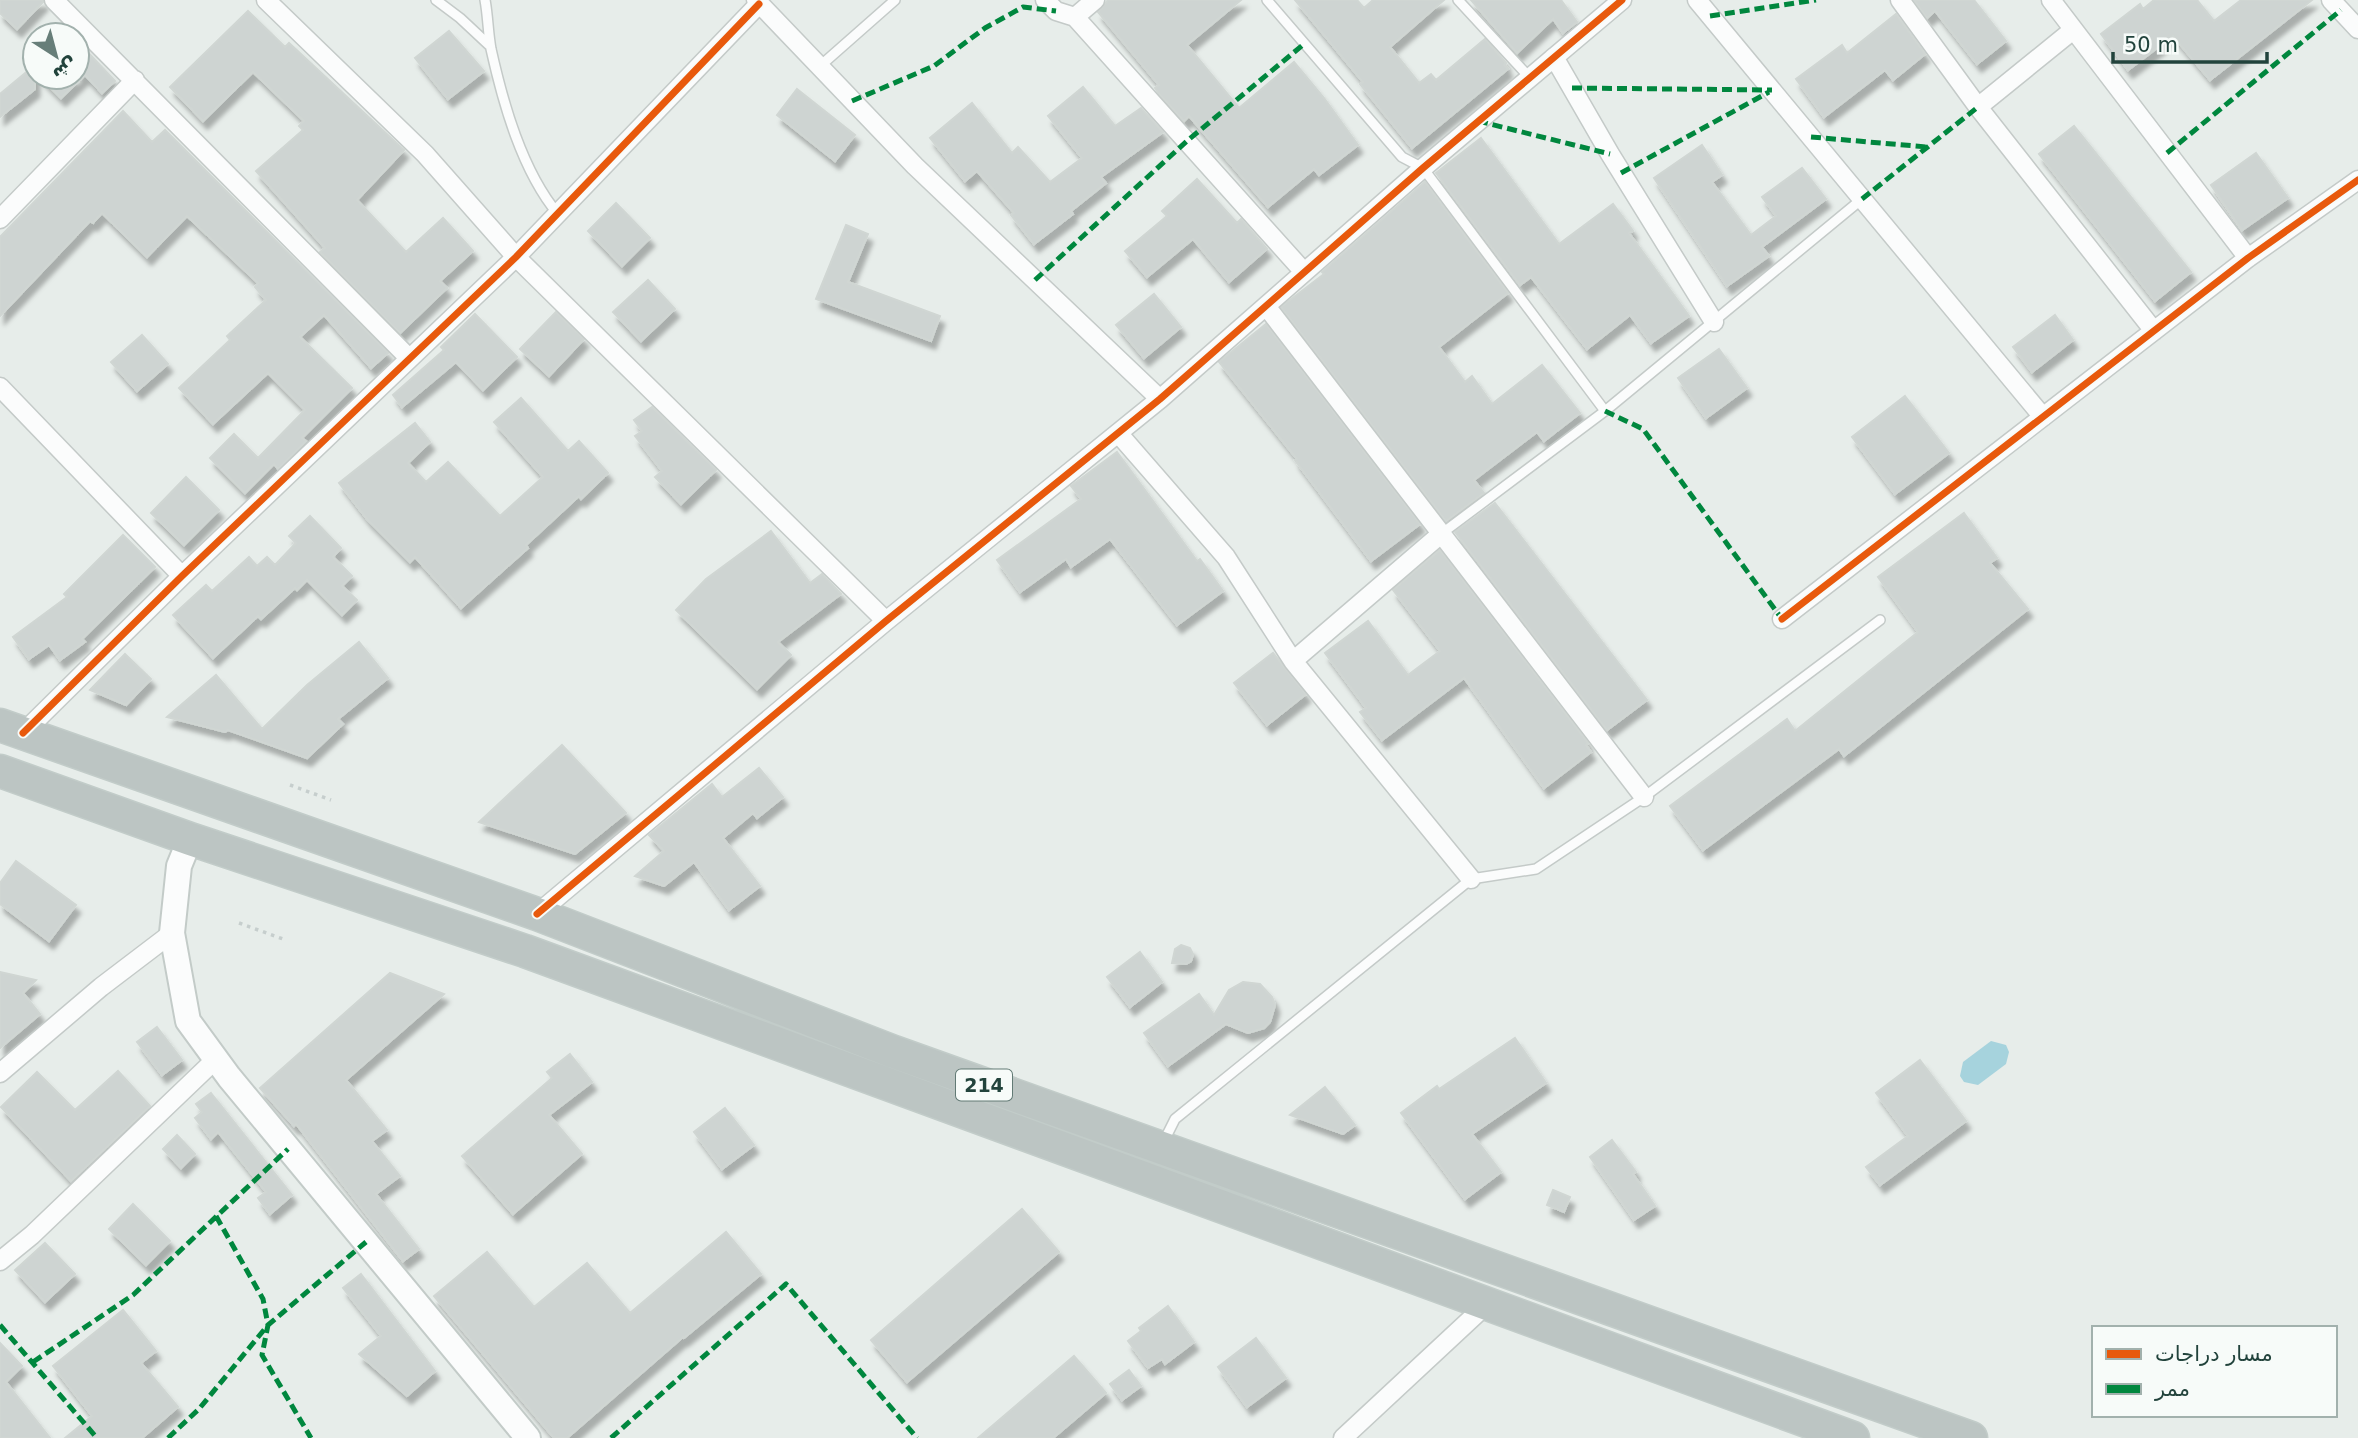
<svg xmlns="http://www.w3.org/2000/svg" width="2358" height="1438" font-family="'DejaVu Sans',Vazirmatn,sans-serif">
  <defs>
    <filter id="shadow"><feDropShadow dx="4.5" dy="8" stdDeviation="2" flood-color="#0004"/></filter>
  </defs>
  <rect width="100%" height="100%" fill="#e7edea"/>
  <path fill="#a6d3dd" d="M1991,1041L2006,1045L2009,1052L2006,1064L1978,1085L1964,1082L1960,1076L1963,1062Z"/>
  <path fill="#ced4d2" stroke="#d0d6d3" stroke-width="2" filter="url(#shadow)" d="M0,0H43V2L17,29L0,13Z
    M1108,0H1241L1187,45L1239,108L1294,62L1324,98L1358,145L1319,175L1314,169L1268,207L1189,116L1184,121L1159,94L1155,88L1159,85L1098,12Z
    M1295,0H1357L1364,8L1373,0H1444L1390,47L1419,83L1431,74L1436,80L1485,39L1506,63L1504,65L1508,69L1412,148L1360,84L1363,82Z
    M1471,0H1561L1577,22L1563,33L1553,19L1517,53Z
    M1914,0H1974L2006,41L1977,64L1935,11L1927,18Z
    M2154,0H2197L2214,21L2241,0H2312L2210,80L2173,36L2128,70L2101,34L2140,4L2143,9Z
    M248,11L285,47L289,43L404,150L357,200L406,252L443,218L473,251L440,281L447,288L400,333L320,252L325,248L256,171L303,130L299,126L304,121L253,72L203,121L170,87Z
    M1896,14L1925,54L1893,80L1885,70L1824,117L1796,79L1842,45L1847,53Z
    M449,31L484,71L448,99L415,58Z
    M77,41L115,81L102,93L85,75L61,98L40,77H77Z
    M35,65V89L0,117V94Z
    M1083,87L1115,126L1141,108L1163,132L1101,177L1106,183L1071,211L1073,214L1034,244L1011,215L1014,213L977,171L965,181L930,138L972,103L1012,153L1018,147L1050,182L1082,158L1048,116Z
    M797,89L855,135L835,161L777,115Z
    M123,111L152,142L165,130L388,353L371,368L324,315L300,337L352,388L302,438L306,441L278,469L274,464L245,493L210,458L234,434L258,458L305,410L268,373L213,424L179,388L230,340L227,336L266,300L255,287L258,283L187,216L147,257L102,213L93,223L90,221L0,316V237Z
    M2074,126L2191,272L2155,301L2039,154Z
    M1481,138L1559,244L1613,204L1633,231L1629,233L1689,316L1651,343L1630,315L1587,349L1531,277L1520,285L1436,173Z
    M1702,145L1722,175L1712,182L1751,235L1776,216L1762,197L1802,168L1826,199L1762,247L1769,256L1727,286L1654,178Z
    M2256,153L2288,198L2242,230L2211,185Z
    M1197,179L1237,223L1241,219L1267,249L1229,282L1193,239L1147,277L1125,251L1167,216L1162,211Z
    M1425,182L1508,293L1439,347L1465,382L1472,376L1492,404L1542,365L1580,413L1544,441L1537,432L1474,480L1484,493L1446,521L1281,307L1324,274L1322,272Z
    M616,203L650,238L622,266L588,231Z
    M846,225L868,234L848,282L940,316L931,341L816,299Z
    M648,280L675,309L641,341L613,312Z
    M1154,294L1181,327L1144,358L1116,325Z
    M556,312L584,339L549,376L520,349Z
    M475,314L517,357L483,390L456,362L402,407L393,395L444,350L441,347Z
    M2055,315L2073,340L2032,372L2013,347Z
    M1266,324L1420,524L1371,561L1295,460L1297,459L1219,362Z
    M142,335L168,364L137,391L111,362Z
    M1719,349L1747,388L1706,418L1678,378Z
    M1905,396L1949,453L1895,494L1852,437Z
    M521,398L568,451L579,441L608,473L581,499L579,496L526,545L528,548L461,608L415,557L410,562L367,519L339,483L415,423L430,442L408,463L426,482L448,462L500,516L543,477L494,422Z
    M652,407L716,470L681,504L655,477L662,471L635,436L642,431L634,420Z
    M1117,452L1197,561L1200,559L1223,591L1177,625L1110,539L1071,567L1066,559L1020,592L997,560L1081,499L1071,486Z
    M186,477L219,510L184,545L151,513Z
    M1495,503L1647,700L1607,730L1455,532Z
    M1964,513L1997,558L1990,563L2028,609L1844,756L1839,749L1703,850L1670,806L1787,719L1795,731L1918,632L1878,577Z
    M310,516L341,548L333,557L352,576L342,586L357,600L342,615L307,580L297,590L295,588L261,619L258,616L213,658L173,615L206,585L212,591L249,557L257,566L267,557L275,565L296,543L289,536Z
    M771,531L810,583L822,574L841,594L778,642L791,655L757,689L676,610L706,579Z
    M123,535L155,567L82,639L85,642L60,660L49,645L29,659L13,637L67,597L64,594Z
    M1440,550L1588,743L1586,745L1591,752L1544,788L1464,678L1382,740L1360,712L1366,708L1325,653L1368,621L1408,675L1440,651L1393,590Z
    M359,642L388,678L338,719L343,724L307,758L228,730L225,732L167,717L216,675L262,729L307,685Z
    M1273,653L1306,694L1267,725L1234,683Z
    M125,654L151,679L126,705L90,690Z
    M562,745L626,813L575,854L479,822Z
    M759,768L783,797L757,818L753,813L723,838L760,886L729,910L694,862L664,886L635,876L664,851L649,835L712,784L722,797Z
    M16,861L76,905L49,941L0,904V883Z
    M1181,945L1190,948L1193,954L1191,961L1186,964L1172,963L1175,949Z
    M1140,952L1162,982L1130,1007L1107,977Z
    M0,972L36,980L23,993L40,1014L0,1048Z
    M390,973L444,994L346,1080L387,1130L372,1141L400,1176L376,1194L419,1249L403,1261L296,1124L294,1126L260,1088Z
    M1243,982L1260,984L1272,997L1275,1005L1270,1022L1264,1028L1248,1033L1226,1024L1168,1066L1144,1033L1199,994L1214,1015L1229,990Z
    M157,1027L182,1060L162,1075L137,1042Z
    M1515,1038L1546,1083L1472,1134L1501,1172L1465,1199L1401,1113L1437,1086L1439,1089Z
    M570,1054L592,1082L549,1115L582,1154L513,1214L462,1156L552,1078L547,1072Z
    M1920,1060L1966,1121L1880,1185L1866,1167L1908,1136L1876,1093Z
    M118,1071L150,1106L71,1181L1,1107L37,1072L75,1110Z
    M1325,1087L1355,1125L1343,1134L1290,1115Z
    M211,1093L292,1195L270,1214L258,1198L266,1192L218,1132L211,1139L195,1118L202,1112L196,1104Z
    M725,1108L754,1145L722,1169L694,1132Z
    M177,1135L195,1154L181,1168L163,1149Z
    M1612,1140L1636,1172L1633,1174L1655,1206L1634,1220L1590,1157Z
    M1553,1190L1570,1197L1564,1212L1547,1205Z
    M133,1204L170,1241L146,1265L109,1229Z
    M1022,1209L1059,1252L907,1382L871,1340Z
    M726,1232L761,1274L684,1338L683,1337L567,1438H554L434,1296L487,1252L534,1307L587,1263L630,1313Z
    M45,1243L75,1274L45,1302L15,1270Z
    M361,1274L435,1371L407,1396L359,1354L381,1336L343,1288Z
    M1168,1306L1194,1342L1165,1364L1162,1359L1148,1368L1128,1341L1141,1331L1139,1328Z
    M123,1310L156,1351L141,1363L178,1407L142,1438H65L92,1416L53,1366Z
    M1256,1338L1286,1378L1247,1407L1218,1367Z
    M0,1343L22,1366L6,1382L50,1438H0Z
    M1074,1356L1106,1393L1053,1438H978Z
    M1129,1370L1141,1386L1122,1400L1110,1384Z"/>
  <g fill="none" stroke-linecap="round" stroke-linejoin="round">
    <defs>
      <path id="lane" d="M436,0L460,18L490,46
        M485,0C488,16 488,33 491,49C503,103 522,171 558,214
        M1267,0L1402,157L1423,168L1605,411
        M1458,0L1530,78
        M819,67L895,0
        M1441,534L1605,411L1862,199
        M1163,1143L1175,1119L1471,879L1536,869L1644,797L1880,620"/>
      <path id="street" d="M54,0L409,358
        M266,0L425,154L516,257L886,621
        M756,0L915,166L1160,399
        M1045,0L1056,11L1075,17L1304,272
        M1697,0L2043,417
        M1900,0L1978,107
        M2051,0L2248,258
        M2331,0L2358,29
        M1075,17L1095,0
        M2073,30L1978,107L2154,331
        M1554,57L1610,154L1714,322
        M0,219L135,80
        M1266,306L1644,797
        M0,387L182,576
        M1118,433L1226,557L1293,661L1471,879
        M1782,619L2248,258L2358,180
        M1293,661L1441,534
        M23,733L182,576L516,257L759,4
        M537,914L886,621L1160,399L1423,168L1622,0
        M0,1073L101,987L172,933
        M0,1261L32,1235L216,1059
        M1343,1438L1486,1305"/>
      <path id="secondary" d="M190,839L179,866L172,933L188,1021L229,1077L528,1438"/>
      <path id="highway" d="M0,725L537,914L894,1052L1971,1438
        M0,771L190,839L525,951L1853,1438"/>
    </defs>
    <use href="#lane" stroke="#c4cac8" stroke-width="12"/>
    <use href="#street" stroke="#c4cac8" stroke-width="21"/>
    <use href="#secondary" stroke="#c3cbc8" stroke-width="28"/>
    <use href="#highway" stroke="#c2ccc9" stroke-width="35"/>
    <path stroke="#c6cecd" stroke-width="3.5" stroke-dasharray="3.5 5" stroke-linecap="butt" d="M290,785L331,800
      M239,923L283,939"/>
    <use href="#lane" stroke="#fbfcfc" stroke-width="9"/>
    <use href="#street" stroke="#fbfcfc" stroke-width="18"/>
    <use href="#secondary" stroke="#fbfcfc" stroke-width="24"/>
    <use href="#highway" stroke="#bcc5c3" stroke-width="32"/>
    <path stroke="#00873e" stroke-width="5" stroke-dasharray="10 5" stroke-linecap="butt" d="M1710,16L1816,0
      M1572,88L1772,90
      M852,101L934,66L985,28L1023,7L1056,11
      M1478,121L1610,154
      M1811,137L1927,147
      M2167,153L2341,10
      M1621,173L1769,92
      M1862,199L1978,107
      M1035,280L1187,141L1304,44
      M1605,411L1643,429L1782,619
      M216,1216L263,1299L268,1325L262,1355L311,1438
      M0,1325L97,1438
      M33,1362L133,1295L288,1149
      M168,1438L199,1409L268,1325L366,1242
      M611,1438L786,1284L917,1438"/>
    <defs>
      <path id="cycleway" d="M1782,619L2248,258L2358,180
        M23,733L182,576L516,257L759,4
        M537,914L886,621L1160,399L1423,168L1622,0"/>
    </defs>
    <use href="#cycleway" stroke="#f7fbf9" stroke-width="11"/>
    <use href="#cycleway" stroke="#e8590c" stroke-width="7"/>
  </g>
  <g text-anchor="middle" stroke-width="6" stroke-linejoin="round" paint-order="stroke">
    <rect fill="#f7fbf9" stroke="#627a75" stroke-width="2" x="956" y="1069.5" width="56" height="31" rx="5"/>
    <g font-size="19" font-weight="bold" fill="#22433c">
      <text x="984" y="1092">214</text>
    </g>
  </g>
  <rect x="2092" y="1326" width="245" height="91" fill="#f7fbf9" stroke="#a2b1ad" stroke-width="2"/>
  <rect x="2106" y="1349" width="35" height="10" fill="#e8590c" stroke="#a2b1ad" stroke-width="2"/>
  <text x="2155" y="1361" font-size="21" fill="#22433c">مسار دراجات</text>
  <rect x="2106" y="1384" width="35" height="10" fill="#00873e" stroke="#a2b1ad" stroke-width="2"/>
  <text x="2155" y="1396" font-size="21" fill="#22433c">ممر</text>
  <g transform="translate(56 56) rotate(144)"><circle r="33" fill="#f7fbf9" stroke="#a2b1ad" stroke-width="2"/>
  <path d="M0-5L12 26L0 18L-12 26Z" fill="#677e79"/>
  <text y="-10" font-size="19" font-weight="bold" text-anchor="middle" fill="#22433c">ش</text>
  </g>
  <path d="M2113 52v10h154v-10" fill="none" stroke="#22433c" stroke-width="3.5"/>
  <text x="2124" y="52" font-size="21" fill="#22433c" stroke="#f7fbf9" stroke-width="5" paint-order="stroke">50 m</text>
</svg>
